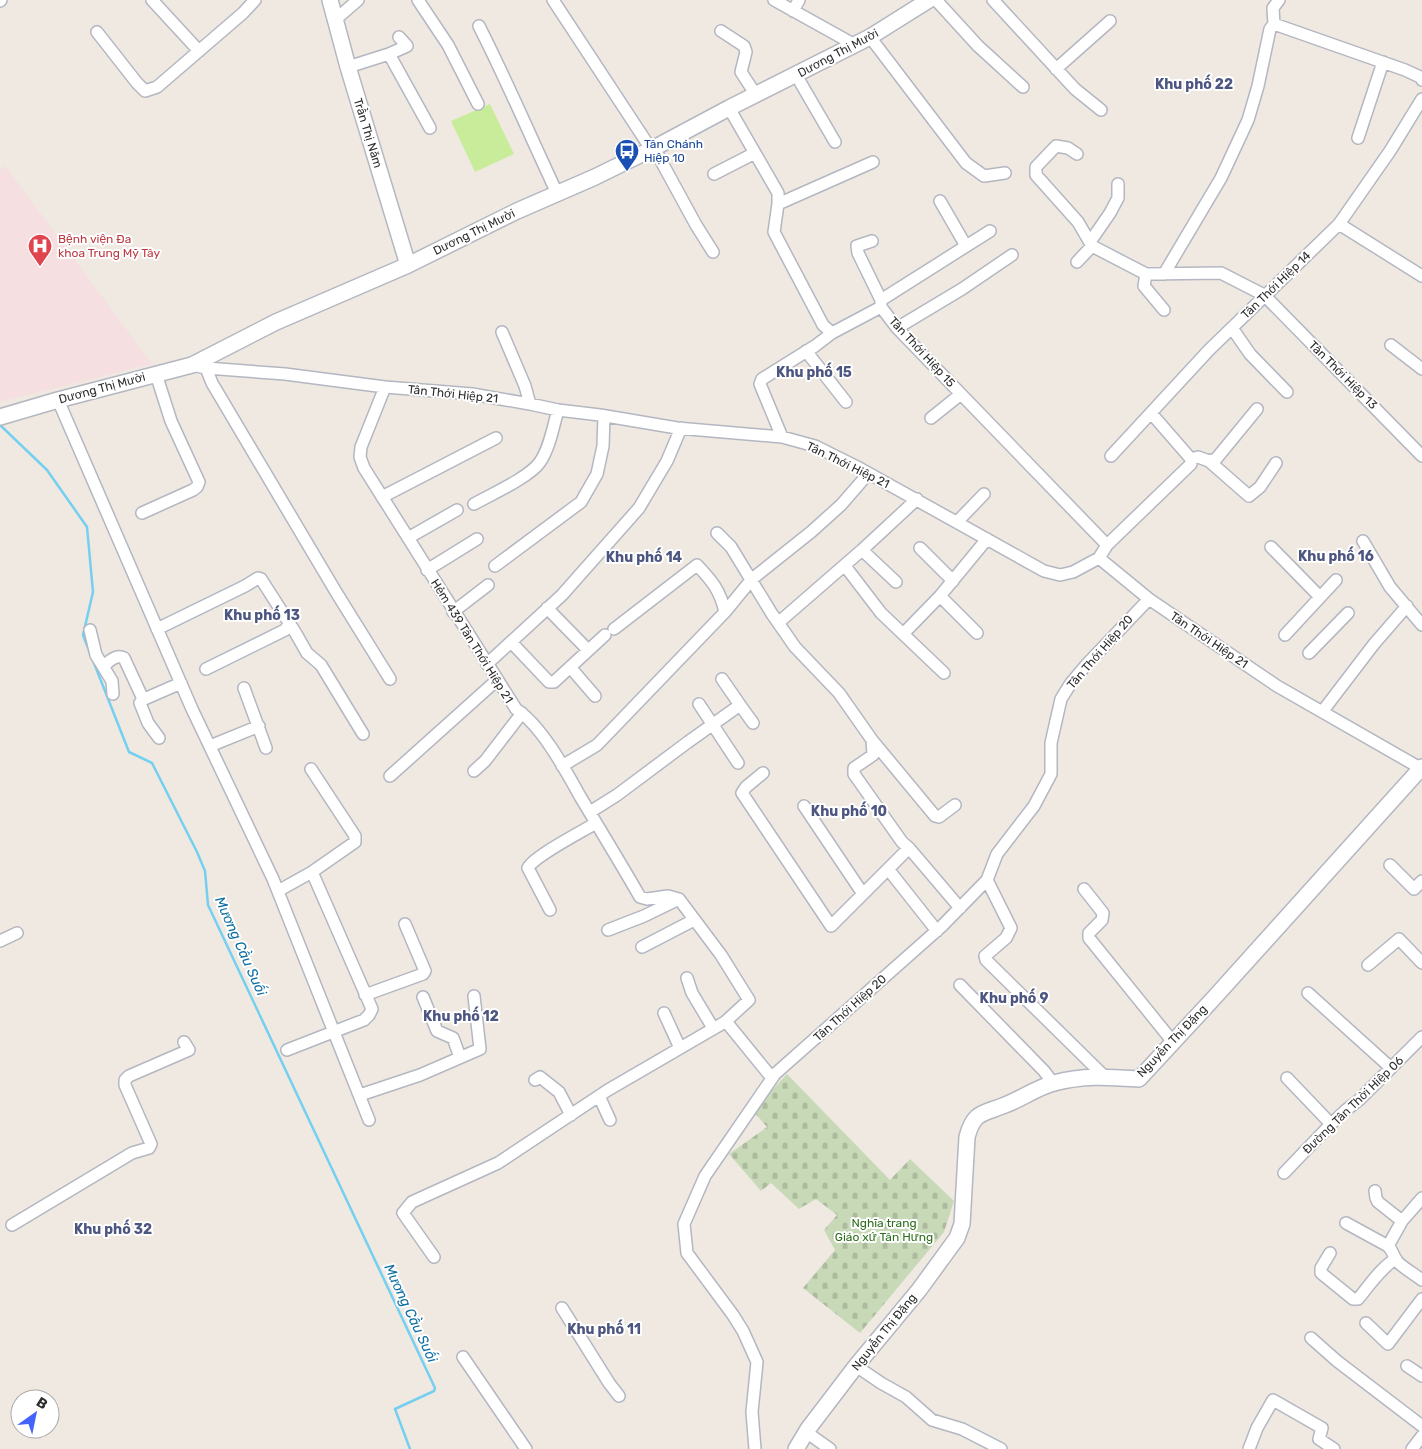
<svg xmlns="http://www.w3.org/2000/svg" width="1422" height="1449" font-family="Rubik,sans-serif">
  <defs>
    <pattern id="cemetery-stones" width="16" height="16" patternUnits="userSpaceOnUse" patternTransform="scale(1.25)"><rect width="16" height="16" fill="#c8d9b8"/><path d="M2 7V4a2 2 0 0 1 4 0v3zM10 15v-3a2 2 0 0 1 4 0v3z" fill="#acbb9e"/></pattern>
  </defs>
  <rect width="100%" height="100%" fill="#efe9e1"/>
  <path fill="#f5dfe0" d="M5,166L152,364L0,402V170Z"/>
  <path fill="url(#cemetery-stones)" d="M787,1074L890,1180L910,1159L954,1201L944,1232L860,1333L803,1288L835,1250L824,1230L837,1215L816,1199L799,1209L771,1183L761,1191L729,1154L767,1127L753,1111Z"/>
  <path fill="#c9ec9a" d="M490,104L514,154L475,172L451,121Z"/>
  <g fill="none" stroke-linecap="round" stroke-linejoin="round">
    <path stroke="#75cff0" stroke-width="2.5" d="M0,425L47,470L87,527L93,592L83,635L90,653
      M92,658L129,752L152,763L197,852L205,871L208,905L435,1388L434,1391L395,1409L410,1449"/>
    <defs>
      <path id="street" d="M152,0L199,51
        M418,0L448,45L478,104
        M553,0L651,149
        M774,0L855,45
        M936,0L978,46L1023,87
        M993,0L1075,89L1101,110
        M0,1L1,0
        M793,11L799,0
        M336,19L358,0
        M1274,24L1405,70L1420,77L1422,80
        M479,26C507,81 531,138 557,193
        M721,31L744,46L746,52L741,72L756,95
        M97,32L137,83L145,91L157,87L243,13L255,0
        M870,37L966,163L984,176L1005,173
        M389,54L430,128
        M348,67L389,54L407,46L399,37
        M1056,69L1110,21
        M796,75L835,142
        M729,108L778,193V204L774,232L823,325L832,333L881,307L897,328L1107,545L1099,558
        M1358,138L1383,62
        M654,148L696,225L713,252
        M1077,154L1068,148L1056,146L1036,167V175L1078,222L1092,246
        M714,174L755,153
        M940,201L966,246
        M778,204L873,162
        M1339,224L1422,276
        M872,241L857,246L858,253L881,300
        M1090,242L1110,213L1118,198V184
        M1077,262L1092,246L1146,274L1221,273L1264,295L1422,456
        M1146,274L1144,286L1164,310
        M1164,274L1221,178L1248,120L1258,86L1270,29L1274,24L1273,8L1279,0
        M881,307V300L990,231
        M897,328L962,289L1012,255
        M1232,328L1250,354L1287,392
        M502,332L525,386L530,404
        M1391,345L1422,369
        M806,351L846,402
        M192,365L206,368L285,374L385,387L472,394L530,404L558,410L600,415L677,428L782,437L815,446L861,469L1044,571L1060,575L1073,572L1099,558L1149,599L1277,686L1422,769
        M206,368L212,383L336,592L390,679
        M385,387L361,447L360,457L364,468L516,709C542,726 566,771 581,798C601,831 621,864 640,897L647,899L668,896L679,899L721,955L749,1000L725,1022
        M58,400L192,709L273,879L369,1120
        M931,418L961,394
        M782,437L760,384L762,379L815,346L832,333
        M1111,456L1209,350L1339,224L1390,151L1422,99
        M1191,459L1198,457L1209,461L1249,496L1260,487L1276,463
        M1209,461L1216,459L1257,409
        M382,497L496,438
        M474,504C490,495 530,477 540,462C550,447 553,427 558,410
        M142,513L193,490L197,487L199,482L171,421L156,374
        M957,522L984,494
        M717,533L731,547L772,614L795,647L839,693L872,740L873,755L854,768V774L902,842L909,848L831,926L742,793L746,787L763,773
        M408,538L457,510
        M1363,541L1390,587L1422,625
        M1107,545L1191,464V459L1151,413
        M1271,547L1320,597
        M920,548L953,581
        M862,550L917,499
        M495,566L581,502L597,474L603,446L604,416
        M845,566L881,613L944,673
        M427,570L477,539
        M940,596L977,633
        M547,608L588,650
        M453,612L488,585
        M725,612L752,579L811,532L841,505L868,474
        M778,623L862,550L896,582
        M157,629L245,586L258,578L261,579L295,632L307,653L321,665L363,734
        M90,630L96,655L112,681L113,694
        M903,634L940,596L987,539
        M1285,635L1336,580
        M511,642L549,682H554L605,635
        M1309,653L1348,613
        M487,664L562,595L639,508L667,461L681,428
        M103,666C110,661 116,654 124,658L143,699
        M570,667L595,696
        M206,669L285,630L290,623
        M244,688L266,748
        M699,704L738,763
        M740,705L753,723
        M1322,712L1374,644L1407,606
        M159,738L148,723L140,703L142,700L181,683
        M872,740L935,816L939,817L955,805
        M210,746L259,726
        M562,766L597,745L725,612C720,590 712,581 697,565L614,629
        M474,771L485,761L522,713
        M390,776L497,680
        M804,806L863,894
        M590,812L617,795L688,742L740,705L722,679
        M909,848L960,908
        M1390,865L1414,889L1422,881
        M888,869L937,931
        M987,880L1011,928L1006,938L985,956L986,960L1104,1076
        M1084,889L1103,913L1102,920L1089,933V938L1173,1042
        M278,891L312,872
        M550,910L528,868C534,856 583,831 596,823
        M608,930L644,916L679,899
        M0,941L17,933
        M642,947L694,920
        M1368,965L1399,939L1422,963
        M687,978L692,993L713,1028
        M960,985L1044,1071L1053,1083
        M1308,993L1391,1068
        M365,995L423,974L425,971L405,924
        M423,997L437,1031L453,1038L460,1057
        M664,1013L680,1048
        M287,1050L364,1020L369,1015L372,1009L312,872L355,842V836L311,769
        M1287,1078L1331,1124
        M535,1080L540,1077L559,1092L571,1115
        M360,1095L420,1075L480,1049L474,996
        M599,1096L610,1120
        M1284,1173L1331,1124L1346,1110L1359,1100L1422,1037
        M1375,1191L1376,1198L1378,1202L1402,1221
        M1422,1198L1402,1221L1388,1246C1393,1251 1393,1255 1396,1260C1400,1266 1416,1275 1422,1280
        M1346,1223L1388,1246
        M12,1225L132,1153L149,1148L151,1144L125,1085V1080L129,1076L189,1050L184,1042
        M1330,1253L1321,1268V1273L1353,1299H1358C1368,1287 1383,1265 1396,1259
        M434,1257L403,1213L412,1202L498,1163L608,1090L725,1022L728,1024L772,1078
        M562,1308L609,1383L619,1396
        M1366,1323L1388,1344L1422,1299
        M1311,1338L1337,1361L1422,1426
        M463,1357L526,1449
        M856,1366L881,1383L906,1397L932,1420L962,1429L1001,1449
        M1407,1366L1422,1376
        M806,1432L830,1449
        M755,1449L752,1412L757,1362L743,1331L733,1315L687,1253L684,1224L705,1176L775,1074L942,926L987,880L997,854L1034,806L1051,774V743L1061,699L1071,683L1087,664L1149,599
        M1249,1449L1257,1428L1273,1400L1322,1428L1319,1439L1334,1449
        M1412,1449L1422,1436"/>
      <path id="secondary" d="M330,0L348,67L408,265
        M0,417L58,400L192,365L276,322L408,265L517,211L595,177L654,148L729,108L870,37L929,0
        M796,1449L808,1429L856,1366L919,1290L957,1238L962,1224L967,1137C974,1111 983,1114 1005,1105C1021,1099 1038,1087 1054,1083C1084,1075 1109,1077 1139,1079L1213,999L1422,767"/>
    </defs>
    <use href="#street" stroke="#b4b7c1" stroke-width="14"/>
    <use href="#secondary" stroke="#b4b7c1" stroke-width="18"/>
    <use href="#street" stroke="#fff" stroke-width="11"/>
    <use href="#secondary" stroke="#fff" stroke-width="15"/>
  </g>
  <defs>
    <symbol id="bus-pin" viewBox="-11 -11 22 30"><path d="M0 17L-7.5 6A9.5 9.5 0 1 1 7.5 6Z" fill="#1a4fb4" stroke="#fff"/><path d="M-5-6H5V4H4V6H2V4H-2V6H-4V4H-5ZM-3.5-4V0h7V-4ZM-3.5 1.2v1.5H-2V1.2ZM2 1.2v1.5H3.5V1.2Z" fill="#fff"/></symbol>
    <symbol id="hospital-pin" viewBox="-11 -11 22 30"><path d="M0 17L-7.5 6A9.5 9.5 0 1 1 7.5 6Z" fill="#e0444e" stroke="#fff"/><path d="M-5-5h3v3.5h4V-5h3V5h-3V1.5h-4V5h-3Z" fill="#fff"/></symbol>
  </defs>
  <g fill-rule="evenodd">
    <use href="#bus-pin" x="613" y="137" width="28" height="38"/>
    <use href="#hospital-pin" x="26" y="232" width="28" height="38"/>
  </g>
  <g text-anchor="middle" stroke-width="4" stroke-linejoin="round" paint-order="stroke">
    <g font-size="12" fill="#2e2e2e" stroke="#fff">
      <text transform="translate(838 53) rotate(-28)" y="4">Dương Thị Mười</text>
      <text transform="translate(368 133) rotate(73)" y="4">Trần Thị Năm</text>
      <text transform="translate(474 232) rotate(-26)" y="4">Dương Thị Mười</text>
      <text transform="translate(1276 285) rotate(-44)" y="4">Tân Thới Hiệp 14</text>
      <text transform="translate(922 352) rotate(47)" y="4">Tân Thới Hiệp 15</text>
      <text transform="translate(1343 375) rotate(45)" y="4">Tân Thới Hiệp 13</text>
      <text transform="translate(102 388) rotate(-15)" y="4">Dương Thị Mười</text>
      <text transform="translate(453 394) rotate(6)" y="4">Tân Thới Hiệp 21</text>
      <text transform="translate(848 465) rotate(26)" y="4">Tân Thới Hiệp 21</text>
      <text transform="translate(1209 640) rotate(34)" y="4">Tân Thới Hiệp 21</text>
      <text transform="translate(472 641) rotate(58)" y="4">Hẻm 439 Tân Thới Hiệp 21</text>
      <text transform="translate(1100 652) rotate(-49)" y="4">Tân Thới Hiệp 20</text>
      <text transform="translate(850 1008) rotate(-42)" y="4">Tân Thới Hiệp 20</text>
      <text transform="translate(1172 1041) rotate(-46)" y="4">Nguyễn Thị Đặng</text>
      <text transform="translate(1353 1105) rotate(-44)" y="4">Đường Tân Thời Hiệp 06</text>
      <text transform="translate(884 1332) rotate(-51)" y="4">Nguyễn Thị Đặng</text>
    </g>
    <g font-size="12" fill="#164399" stroke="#fff" text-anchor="start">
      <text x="644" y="148">Tân Chánh<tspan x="644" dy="14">Hiệp 10</tspan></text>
    </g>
    <g font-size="12" fill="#be3a42" stroke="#fff" text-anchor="start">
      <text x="58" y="243">Bệnh viện Đa<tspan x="58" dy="14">khoa Trung Mỹ Tây</tspan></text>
    </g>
    <g font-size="12" fill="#2c6e1b" stroke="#fff">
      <text x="884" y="1227">Nghĩa trang<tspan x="884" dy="14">Giáo xứ Tân Hưng</tspan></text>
    </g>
    <g font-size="14" font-weight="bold" fill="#4d5680" stroke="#fff">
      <text x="1194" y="89">Khu phố 22</text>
      <text x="814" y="377">Khu phố 15</text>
      <text x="1336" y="561">Khu phố 16</text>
      <text x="644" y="562">Khu phố 14</text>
      <text x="262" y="620">Khu phố 13</text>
      <text x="849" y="816">Khu phố 10</text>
      <text x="1014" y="1003">Khu phố 9</text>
      <text x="461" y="1021">Khu phố 12</text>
      <text x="113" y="1234">Khu phố 32</text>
      <text x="604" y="1334">Khu phố 11</text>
    </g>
    <g font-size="14" font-style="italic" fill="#0d6fa3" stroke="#fff">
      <text transform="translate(241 946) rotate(66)" y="5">Mương Cầu Suối</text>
      <text transform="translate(411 1313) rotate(65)" y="5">Mương Cầu Suối</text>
    </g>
  </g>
  <g transform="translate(35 1414) rotate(33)"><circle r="24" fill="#ffffff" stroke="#ababab"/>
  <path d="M0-4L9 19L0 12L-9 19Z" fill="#4264fb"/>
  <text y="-8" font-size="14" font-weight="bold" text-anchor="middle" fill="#2e2e2e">B</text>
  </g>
</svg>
